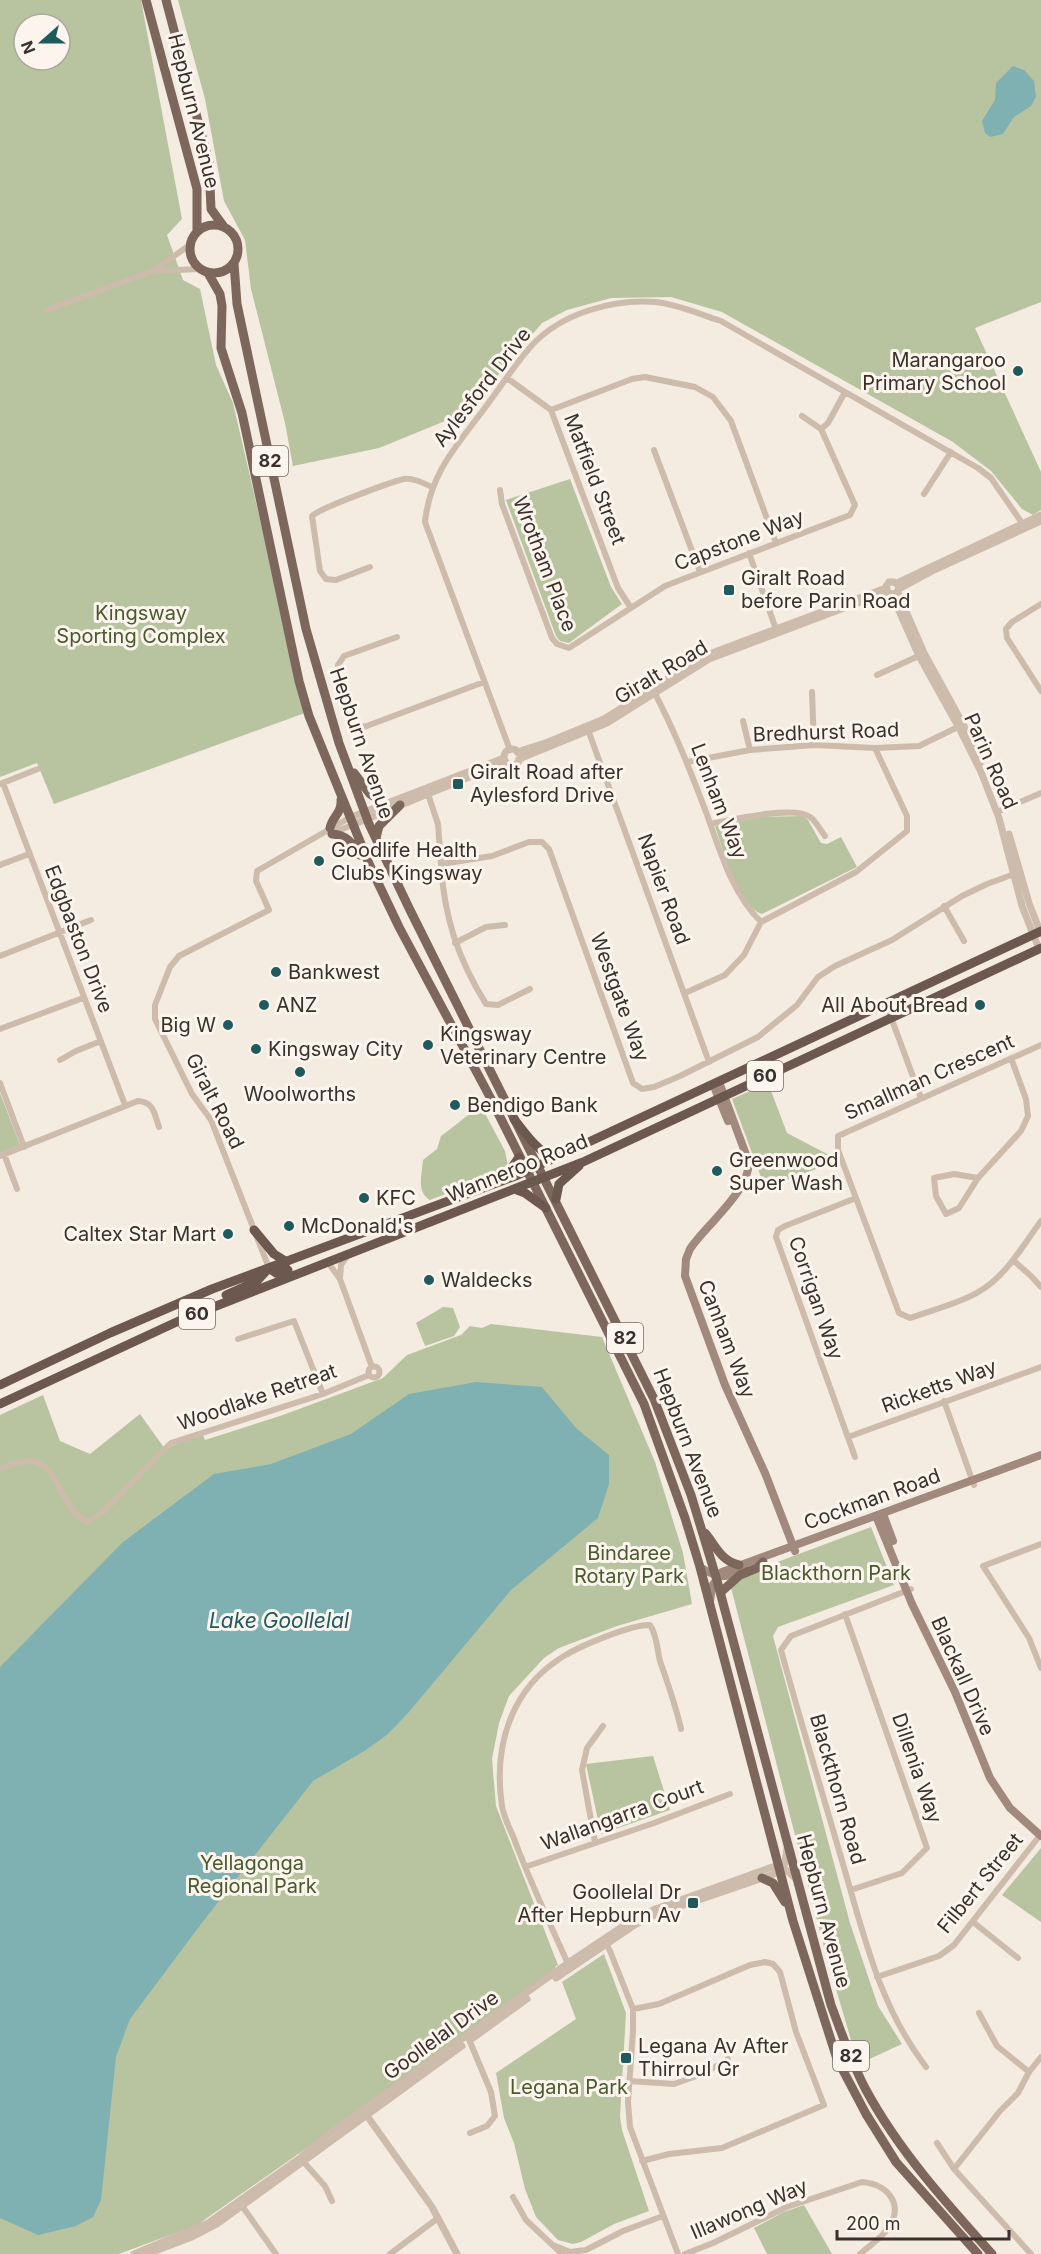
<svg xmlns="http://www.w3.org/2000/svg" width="1041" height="2254" font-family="Inter,sans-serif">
  <rect width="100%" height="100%" fill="#f4ebe1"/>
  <path fill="#b8c4a0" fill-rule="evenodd" d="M0,0H141L182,219L167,235L183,280L200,289L216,365L233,403L305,713L54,804L37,763L0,777ZM24,24H60V60H24Z
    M178,0H1041V302L975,328L1041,472V510L1033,515L1022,509L991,471L953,442L722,312L671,297L611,298L567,310L542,323L467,412L379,448L293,466L285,423L251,289L245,240L224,201L205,99Z
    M570,479L611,587L622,604L569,643L560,641L556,636L506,500Z
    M802,816L808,820L821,843L827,844L841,837L857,867L762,914C737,906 723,849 715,826L762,817Z
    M768,1083L787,1133L829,1155L832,1163L765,1188L732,1099Z
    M0,1093L20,1145L0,1153Z
    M479,1108H482L505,1151L508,1166L497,1174L430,1200C416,1193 422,1174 423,1160L437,1149L441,1136C454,1127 465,1116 479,1108Z
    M443,1307L453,1308L460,1327L454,1336L425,1346L416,1323Z
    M491,1324L602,1337L655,1462L683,1553L692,1604L617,1626L559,1648L544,1658L509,1696L499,1723L492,1759L496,1806L558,1965L555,1967L557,1971L495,2016L197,2225L119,2254H0V1415L43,1395L60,1441L90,1454L140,1414L165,1449L202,1433L205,1440L280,1416L383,1378L407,1355L461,1335L470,1326L482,1328Z
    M871,1527L894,1585L778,1627L773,1636L850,1923L878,2006L902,2044L863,2062L851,2040L826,1955L729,1580Z
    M653,1756L670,1810L601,1834L586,1764Z
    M1041,1848V1922L1002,1895Z
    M604,1954L626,2013L620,2116L622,2130L649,2211L614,2224L581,2242L573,2244L558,2240L536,2217L525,2189L514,2143L504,2118L496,2073L576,2019L562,1982Z
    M804,2205L832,2254H767L754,2228L784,2212Z"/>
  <path fill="#7fb0b2" d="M1013,66L1024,70L1034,81L1036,97L1031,106L1014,117L1003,134L990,137L985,133L982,121L995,100L996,83Z
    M476,1382L542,1387L576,1428L609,1455V1484L598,1518L511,1590L408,1713L388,1734L366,1750L313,1781L201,1924L130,2019L116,2057L101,2200L93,2217L76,2226L38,2235L0,2218V1667L123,1542L214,1474L271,1464L351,1434L409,1394Z"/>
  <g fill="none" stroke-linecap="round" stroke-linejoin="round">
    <path stroke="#cdbbac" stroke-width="6" d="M155,271L199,269
      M47,310L153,271L191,244
      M507,378L551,410L618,588L631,608
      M551,410L632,379L645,377L695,387L713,397L731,421L776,543
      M821,429L828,423L845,392
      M654,450L700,572
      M500,490L502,504L552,638L557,644L569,648L665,586L850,515L855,505L821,429L802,416
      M924,494L951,452
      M749,553L777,632
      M370,567L336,580L326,579L320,571L312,516C320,508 391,482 404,479C414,478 423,483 432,487
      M1041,604L1012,622L1006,629L1007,638L1041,691
      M397,637L344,656L338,665C340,685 343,718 364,727L484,682
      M877,675L923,654
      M653,690C674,729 690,770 706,812C720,850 731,892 761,922
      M812,692L814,745
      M743,721L750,750
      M587,727L709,1062
      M510,750L425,522C430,475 454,449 481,413C498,391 514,365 533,344C563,313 612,299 655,302C677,304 699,314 721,321L978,468L991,478L1024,526
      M687,762L750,750L814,745L875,748L919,746L962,725
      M3,783L125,1105
      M0,784L38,769
      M427,791L438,824L441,864L492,856L529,842H542L549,849L633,1083L642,1089L654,1087L680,1076L758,1037L797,1005L818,977L835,966L892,940L962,896L987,884L1017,873
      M997,812L1041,793
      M710,824C730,820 795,805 810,817C816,821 820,830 825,836
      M333,833L352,825
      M441,864C444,917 458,959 486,1004L498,1005L530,989
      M0,865L29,854
      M944,906L964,941
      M455,943L486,927L505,925
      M0,956L91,920
      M685,993L725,975L744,955L761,922L856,872L907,831V816L875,748
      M886,1004L921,1098
      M0,1029L83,998
      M1041,1045L838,1136V1150L899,1313L910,1318C932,1310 961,1303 980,1291C1007,1275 1023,1245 1041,1221
      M60,1060L76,1051L101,1041
      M0,1083L24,1147
      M4,1154L17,1189
      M0,1156L138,1101C154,1102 154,1113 159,1127
      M978,1178L954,1174L934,1178L936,1196L946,1214L959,1208L978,1178L1021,1131L1028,1116L1026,1099L1011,1058
      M1013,1260L1031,1276L1041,1287
      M327,1261L340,1279L372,1367
      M269,1268L211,1120L192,1094L155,1019V1005L170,967L179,956L269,910L256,881L257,871L349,818
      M340,1278L341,1265L348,1255
      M238,1339L294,1321L323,1394
      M368.5 1372a5.5 5.5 0 1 1 11 0a5.5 5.5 0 1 1-11 0Z
      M944,1401L974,1485
      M848,1437L1041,1367
      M855,1457L776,1237L778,1230L785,1226L856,1198
      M0,1469C8,1466 19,1462 27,1461C59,1459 61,1512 87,1522L103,1512L171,1443L323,1394L369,1375
      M1041,1544L983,1566L1029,1638L1041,1668
      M911,1589L791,1636L781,1650C803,1731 828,1811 851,1892C869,1955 885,2013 926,2067
      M845,1614L927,1848L902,1873L851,1890
      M595,1842L582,1770L587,1748L603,1726
      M525,1867L654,1823L730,1794
      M973,1922L1018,1958
      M604,1940L610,1951L633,2009V2031L628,2102L630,2127L678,2254
      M569,1966C551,1926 532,1886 516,1844C512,1832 504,1819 502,1806C493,1746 511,1688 564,1656C580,1646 632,1624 650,1625C657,1635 657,1649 660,1661C668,1684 676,1706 681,1729
      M877,1977L939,1956L954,1945L1041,1834
      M633,2009L659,2004L750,1965L765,1962L773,1964L780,1972L796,2032L824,2105L722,2148L669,2154L642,2161
      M979,2013L997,2046L1029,2072
      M468,2037L491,2092L495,2116L487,2126L470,2133
      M629,2081L674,2084L705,2073L728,2059
      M937,2143L954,2169
      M301,2159L325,2186L332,2201
      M513,2197L526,2220L562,2254
      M240,2203L276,2254
      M553,2245L570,2252L586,2250L623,2231L663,2216
      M390,2254L438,2218
      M685,2254L713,2243L787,2207L862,2182C887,2184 905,2204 888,2228C882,2238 869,2246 860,2254
      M1031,2254L954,2169L1000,2111L1018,2093L1029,2072L1041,2057"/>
    <path stroke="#cdbbac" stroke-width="7" d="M897,583L1041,515
      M899,589L898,585L894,582H889L886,586L888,593L895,594L899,589L934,570L1041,521
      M898,593L924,653L963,724L980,763
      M892,595L919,656L958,726L981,772L999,818L1022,906L1039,949
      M504 757a8 8 0 1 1 16 0a8 8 0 1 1-16 0Z
      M517,752L548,742L604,719L704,656L886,588
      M519,759L607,723L709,659L849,606L888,593
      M349,818L504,758
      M352,825L506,762
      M1009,834L1029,903L1041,934
      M556,1978L636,1924L652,1916L774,1874L785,1863L787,1848
      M473,2038L527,1999
      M365,2113L432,2207L457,2254
      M134,2254L208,2223L300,2158L326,2136L568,1963L628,1923L653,1910L772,1867L785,1869L796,1879
      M147,2254L192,2237L217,2224L462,2046"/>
    <path stroke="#a18a7d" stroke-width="8" d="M719,1082L748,1160C754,1187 704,1227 690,1249L686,1259L685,1276L725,1385L765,1473L795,1551
      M713,1084L728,1121
      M883,1514L893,1541
      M876,1516L912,1604L955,1692L990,1778L1010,1808L1041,1836
      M700,1567C720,1580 724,1578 745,1569
      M710,1602L712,1586L722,1572L1041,1455"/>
    <path stroke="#7d675c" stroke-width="9" d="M146,0L197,189V232
      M166,0L209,163L211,209L224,227
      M190 249a24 24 0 1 1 48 0a24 24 0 1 1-48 0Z
      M234,263L237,304L306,629L339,743L369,824L409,908L654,1399L691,1495L716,1577L831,2005C842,2034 852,2064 866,2090C899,2151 947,2204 992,2254
      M208,273L220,294L222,306L221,348L242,413L299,681L309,716L370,866L399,927L490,1097L644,1404L685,1518L700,1567L793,1921L837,2059L866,2114L896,2162L978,2254
      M354,773L370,794L384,803
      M330,828C332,817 342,813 341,800
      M332,834C347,835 352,843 360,855
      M376,838L379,826L400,805
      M705,1533C716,1546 721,1561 739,1565
      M721,1592L740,1575L757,1568L763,1562
      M762,1878L773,1883L785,1902"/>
    <path stroke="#6c584f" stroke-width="9" d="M514,1119C525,1133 537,1151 554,1158
      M504,1179L519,1157
      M517,1190L525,1193L546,1208
      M556,1199L559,1184L579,1166
      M254,1230L274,1254L287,1262
      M226,1295L257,1281L269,1268L276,1273L288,1270
      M0,1385L110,1333L212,1289L518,1175L1041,931
      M0,1404L183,1319L583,1162L1041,948"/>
  </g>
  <g fill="#1f5a5e" stroke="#fbf5ee" stroke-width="2">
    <circle cx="1018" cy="371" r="6"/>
    <rect x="723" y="584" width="12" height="12" rx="3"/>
    <rect x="452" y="778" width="12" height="12" rx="3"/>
    <circle cx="319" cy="861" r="6"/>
    <circle cx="276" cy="972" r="6"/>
    <circle cx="264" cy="1005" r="6"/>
    <circle cx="980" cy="1005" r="6"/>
    <circle cx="228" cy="1025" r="6"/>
    <circle cx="428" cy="1045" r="6"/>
    <circle cx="256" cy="1049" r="6"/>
    <circle cx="300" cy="1072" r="6"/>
    <circle cx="455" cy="1105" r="6"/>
    <circle cx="717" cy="1171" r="6"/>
    <circle cx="364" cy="1198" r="6"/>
    <circle cx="289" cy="1226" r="6"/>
    <circle cx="228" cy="1234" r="6"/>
    <circle cx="429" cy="1280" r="6"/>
    <rect x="687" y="1897" width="12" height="12" rx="3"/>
    <rect x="620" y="2052" width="12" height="12" rx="3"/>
  </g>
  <g text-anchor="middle" stroke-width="6" stroke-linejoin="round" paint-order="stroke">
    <g fill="#fbf5ee" stroke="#756b66" stroke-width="1.5">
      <rect x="252" y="446" width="36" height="30" rx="4.5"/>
      <rect x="747" y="1061" width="36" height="30" rx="4.5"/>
      <rect x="179" y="1299" width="36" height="30" rx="4.5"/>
      <rect x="607" y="1323" width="36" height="30" rx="4.5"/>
      <rect x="833" y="2041" width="36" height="30" rx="4.5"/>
    </g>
    <g font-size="18" font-weight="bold" fill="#3b302b">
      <text x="270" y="467">82</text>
      <text x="765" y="1082">60</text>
      <text x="197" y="1320">60</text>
      <text x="625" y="1344">82</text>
      <text x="851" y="2062">82</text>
    </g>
    <g font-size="20" fill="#3b302b" stroke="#fbf5ee">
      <text transform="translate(194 111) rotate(76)" y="7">Hepburn Avenue</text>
      <text transform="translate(482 387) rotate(-52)" y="7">Aylesford Drive</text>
      <text transform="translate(595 479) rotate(69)" y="7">Matfield Street</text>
      <text transform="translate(739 540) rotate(-21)" y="7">Capstone Way</text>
      <text transform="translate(545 564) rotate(69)" y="7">Wrotham Place</text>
      <text transform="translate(661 672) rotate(-31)" y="7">Giralt Road</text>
      <text transform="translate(826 732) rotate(-2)" y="7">Bredhurst Road</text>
      <text transform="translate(362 743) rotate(71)" y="7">Hepburn Avenue</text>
      <text transform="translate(991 761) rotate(66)" y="7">Parin Road</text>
      <text transform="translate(719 801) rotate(69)" y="7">Lenham Way</text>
      <text transform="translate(664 889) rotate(70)" y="7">Napier Road</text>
      <text transform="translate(79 939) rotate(69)" y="7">Edgbaston Drive</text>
      <text transform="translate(620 997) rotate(70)" y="7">Westgate Way</text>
      <text transform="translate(929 1077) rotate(-24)" y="7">Smallman Crescent</text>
      <text transform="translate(215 1101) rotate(63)" y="7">Giralt Road</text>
      <text transform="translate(517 1168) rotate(-22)" y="7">Wanneroo Road</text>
      <text transform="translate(816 1298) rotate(71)" y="7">Corrigan Way</text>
      <text transform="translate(727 1339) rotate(69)" y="7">Canham Way</text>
      <text transform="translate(939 1386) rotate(-20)" y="7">Ricketts Way</text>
      <text transform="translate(257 1397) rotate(-19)" y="7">Woodlake Retreat</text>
      <text transform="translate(688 1443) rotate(69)" y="7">Hepburn Avenue</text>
      <text transform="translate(872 1499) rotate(-20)" y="7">Cockman Road</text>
      <text transform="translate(963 1676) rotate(66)" y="7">Blackall Drive</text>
      <text transform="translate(917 1768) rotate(71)" y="7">Dillenia Way</text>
      <text transform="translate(838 1789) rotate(74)" y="7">Blackthorn Road</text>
      <text transform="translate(622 1815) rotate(-20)" y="7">Wallangarra Court</text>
      <text transform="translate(980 1883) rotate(-51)" y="7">Filbert Street</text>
      <text transform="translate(824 1911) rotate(75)" y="7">Hepburn Avenue</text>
      <text transform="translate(441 2035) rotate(-36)" y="7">Goollelal Drive</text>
      <text transform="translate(749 2209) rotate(-23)" y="7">Illawong Way</text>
    </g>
    <g font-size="20" fill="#3b302b" stroke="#fbf5ee" text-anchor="start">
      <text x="1006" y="367" text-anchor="end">Marangaroo<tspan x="1006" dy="23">Primary School</tspan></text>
      <text x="741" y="585">Giralt Road<tspan x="741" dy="23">before Parin Road</tspan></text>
      <text x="470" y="779">Giralt Road after<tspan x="470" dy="23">Aylesford Drive</tspan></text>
      <text x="331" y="857">Goodlife Health<tspan x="331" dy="23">Clubs Kingsway</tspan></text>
      <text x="288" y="979">Bankwest</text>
      <text x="276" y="1012">ANZ</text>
      <text x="968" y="1012" text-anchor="end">All About Bread</text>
      <text x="216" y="1032" text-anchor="end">Big W</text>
      <text x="440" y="1041">Kingsway<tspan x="440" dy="23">Veterinary Centre</tspan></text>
      <text x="268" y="1056">Kingsway City</text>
      <text x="300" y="1101" text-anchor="middle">Woolworths</text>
      <text x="467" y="1112">Bendigo Bank</text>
      <text x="729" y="1167">Greenwood<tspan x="729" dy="23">Super Wash</tspan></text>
      <text x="376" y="1205">KFC</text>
      <text x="301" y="1233">McDonald's</text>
      <text x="216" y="1241" text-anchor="end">Caltex Star Mart</text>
      <text x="441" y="1287">Waldecks</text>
      <text x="681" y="1899" text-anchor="end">Goollelal Dr<tspan x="681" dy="23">After Hepburn Av</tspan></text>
      <text x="638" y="2053">Legana Av After<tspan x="638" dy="23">Thirroul Gr</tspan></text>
    </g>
    <g font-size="20" fill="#4a5a2e" stroke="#fbf5ee">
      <text x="141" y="620">Kingsway<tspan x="141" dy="23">Sporting Complex</tspan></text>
      <text x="629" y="1560">Bindaree<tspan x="629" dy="23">Rotary Park</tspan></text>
      <text x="836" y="1580">Blackthorn Park</text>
      <text x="252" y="1870">Yellagonga<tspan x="252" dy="23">Regional Park</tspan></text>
      <text x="569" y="2094">Legana Park</text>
    </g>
    <g font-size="21" font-style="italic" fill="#1f5a5e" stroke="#fbf5ee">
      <text x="279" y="1628">Lake Goollelal</text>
    </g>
  </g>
  <g transform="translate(42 42) rotate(249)"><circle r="28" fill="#fbf5ee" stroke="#aea6a0" stroke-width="1.5"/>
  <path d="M0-4.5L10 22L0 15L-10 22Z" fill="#1f5a5e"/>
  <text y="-9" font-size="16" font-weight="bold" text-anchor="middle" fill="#3b302b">N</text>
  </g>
  <path d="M837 2230v9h172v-9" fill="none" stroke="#3b302b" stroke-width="3"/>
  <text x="846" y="2230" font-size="18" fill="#3b302b" stroke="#fbf5ee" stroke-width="4.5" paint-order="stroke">200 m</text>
</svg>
